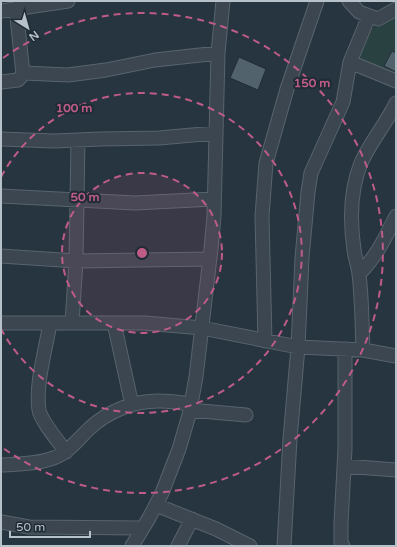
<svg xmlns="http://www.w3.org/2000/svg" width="397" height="547" font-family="'Varela Round',sans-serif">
  <rect width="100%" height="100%" fill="#273540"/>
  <path fill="#294140" d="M396,17V76L359,61L358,57L371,29Z"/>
  <path fill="#52626d" stroke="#212d37" d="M392,51L396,53V72L384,66Z
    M239,57L266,69L258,90L230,78Z"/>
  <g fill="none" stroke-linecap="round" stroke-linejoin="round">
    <defs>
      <path id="street" d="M349,1L359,12L378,19L396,9
        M16,8L23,74
        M1,11L68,1
        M350,62L396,81
        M1,82L18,80L24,73L68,75L106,70L155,60L218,53
        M1,139L54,141L101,139L159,138L215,133
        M1,196L135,203L214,199
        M1,256L76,261L210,259
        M359,274C377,256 385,238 396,216
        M1,323H145L202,328L298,347L363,350L396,356
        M50,323C46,349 35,384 39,410C41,421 59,442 66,452
        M72,323L76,261L78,140
        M114,323L132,405
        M265,341L262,216L266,163L287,89L317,1
        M363,350C362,325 362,299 359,274C358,266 355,258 354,250C350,222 350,190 361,163C370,142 386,124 396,103
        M190,410L246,415
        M1,465C19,464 39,464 56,457C69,452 80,437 90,428C108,411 136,400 161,401C171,401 181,403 191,404
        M344,466L396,470
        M156,505L216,529L250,546
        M1,522L29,527L143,528
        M132,546L149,518L162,493L179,449L189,415L196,377L211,249L214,216L218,53L223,1
        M178,546L192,519
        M284,546L290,439L298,347L302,258L308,192L311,173L343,102L350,62L369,16
        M343,546L341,543V523L345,449V349"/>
    </defs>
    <use href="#street" stroke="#58646d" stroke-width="15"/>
    <use href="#street" stroke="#3b4650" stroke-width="13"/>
  </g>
  <circle cx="142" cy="253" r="80" fill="#be5c87" fill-opacity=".12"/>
  <g fill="none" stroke="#be5c87" stroke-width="2" stroke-dasharray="7 5">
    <circle cx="142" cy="253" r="80"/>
    <path d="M1 177A160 160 0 1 1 1 329"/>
    <path d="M3 58A240 240 0 1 1 3 448"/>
  </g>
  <circle cx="142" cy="253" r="6" fill="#be5c87" stroke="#1f2b35" stroke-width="2"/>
  <g font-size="12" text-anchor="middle" font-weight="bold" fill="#be5c87" stroke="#1f2b35" stroke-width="4" stroke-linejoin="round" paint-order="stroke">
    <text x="312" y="87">150 m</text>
    <text x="74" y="112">100 m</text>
    <text x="85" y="201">50 m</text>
  </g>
  <rect width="397" height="547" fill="none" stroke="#b7c1ca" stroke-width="4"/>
  <g transform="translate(28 28) rotate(143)" stroke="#1f2b35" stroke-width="3" paint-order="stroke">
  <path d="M0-3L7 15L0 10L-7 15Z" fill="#b7c1ca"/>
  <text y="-6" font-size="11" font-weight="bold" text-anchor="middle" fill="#b7c1ca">N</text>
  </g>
  <path d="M10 531v6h80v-6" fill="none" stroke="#b7c1ca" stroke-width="2"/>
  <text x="16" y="531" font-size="12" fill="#b7c1ca" stroke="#1f2b35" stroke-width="3" paint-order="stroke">50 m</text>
</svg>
